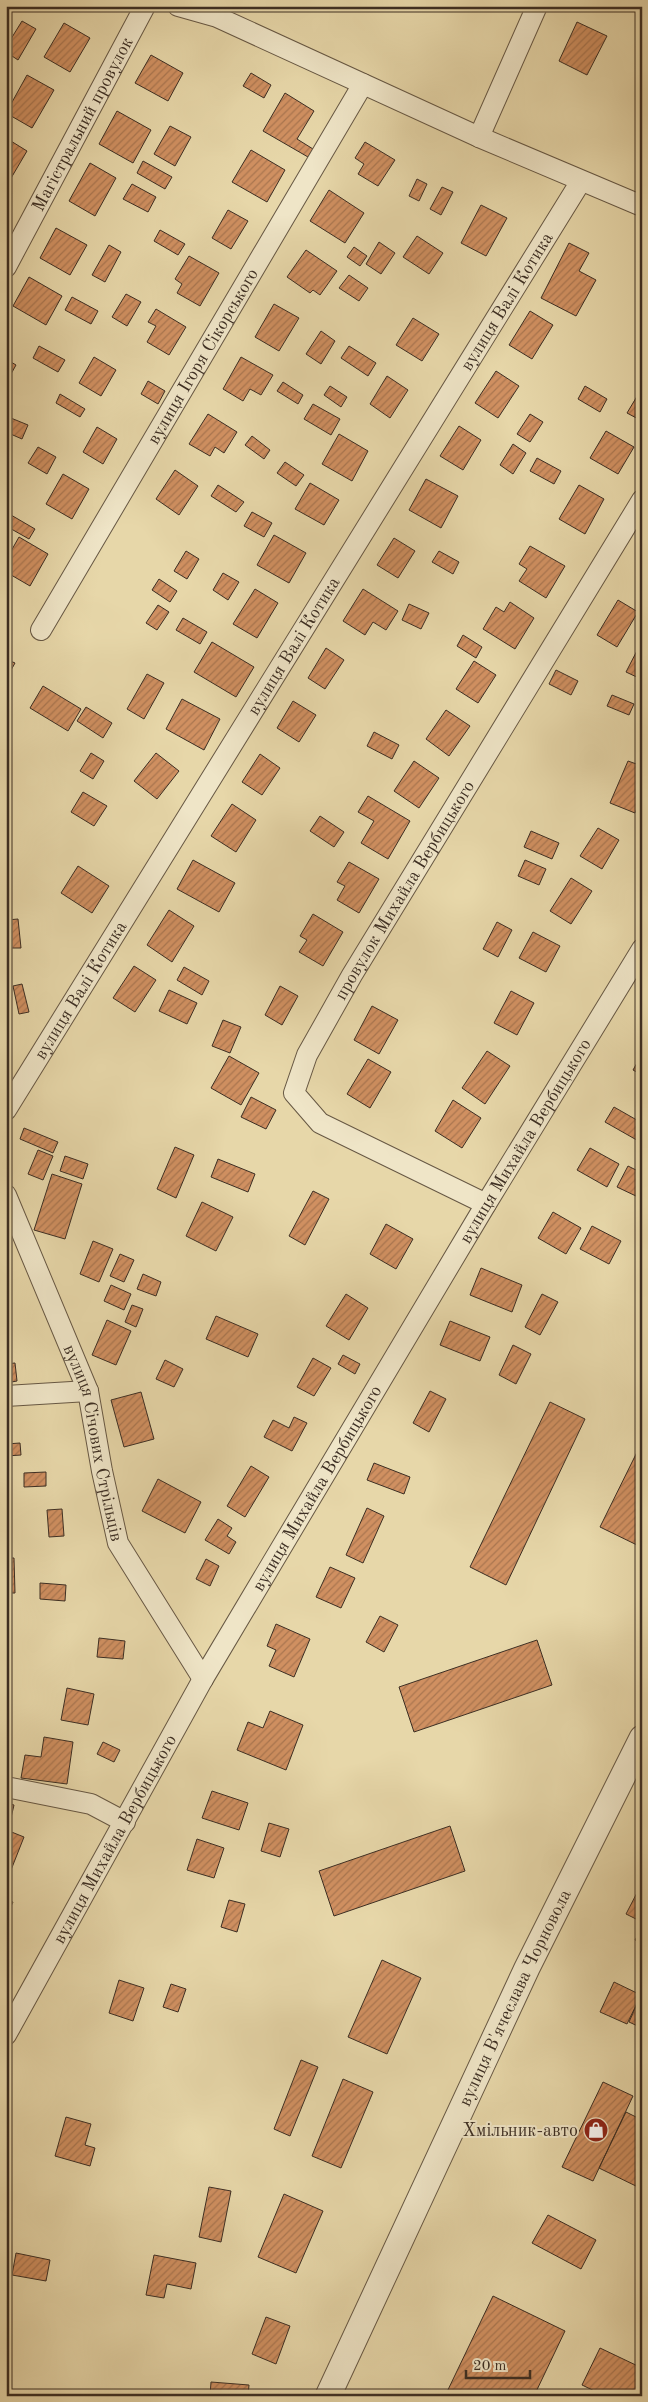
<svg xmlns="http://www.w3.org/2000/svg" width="648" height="2402" font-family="'Old Standard TT',serif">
  <defs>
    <pattern id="building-hatch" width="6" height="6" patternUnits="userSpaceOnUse" patternTransform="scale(1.25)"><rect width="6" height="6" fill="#d09061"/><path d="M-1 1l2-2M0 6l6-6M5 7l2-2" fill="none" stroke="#aa7650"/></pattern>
  </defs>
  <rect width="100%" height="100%" fill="#e7d7a9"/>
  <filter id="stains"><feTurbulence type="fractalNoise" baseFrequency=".004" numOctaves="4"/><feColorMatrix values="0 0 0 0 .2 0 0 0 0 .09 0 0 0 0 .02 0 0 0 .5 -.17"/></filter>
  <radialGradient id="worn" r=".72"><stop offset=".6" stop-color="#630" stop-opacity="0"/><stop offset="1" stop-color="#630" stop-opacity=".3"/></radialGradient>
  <path fill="url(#building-hatch)" stroke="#3c2e23" d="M22,21L36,29L18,60L6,52V47Z
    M577,22L607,36L587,75L559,61Z
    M64,23L90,38L70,72L44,57Z
    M151,55L183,73L168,101L135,83Z
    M251,73L271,85L264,98L243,86Z
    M27,75L54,90L32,128L6,113Z
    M285,93L314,111L297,139L313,149L308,157L263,131Z
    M117,111L151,130L133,163L99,144Z
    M170,126L191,137L175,166L154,154Z
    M6,138L27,151L7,185H6Z
    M365,142L395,160L378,186L358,174L364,164L355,158Z
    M251,150L285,170L267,202L232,182Z
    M143,161L172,177L165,189L137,173Z
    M90,163L116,178L95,216L69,201Z
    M417,179L427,184L419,201L409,196Z
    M132,184L156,197L148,212L123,199Z
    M442,187L453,192L441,215L430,209Z
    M329,190L364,213L345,243L310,221Z
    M481,205L507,218L486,256L461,243Z
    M228,210L248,221L231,249L212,238Z
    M56,228L87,245L70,275L40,258Z
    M160,230L185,244L178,255L154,241Z
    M417,236L443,253L429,274L403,257Z
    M379,242L395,253L381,274L366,264Z
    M569,243L589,253L579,271L596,280L576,316L541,298Z
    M109,245L121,252L105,282L92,275Z
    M354,247L367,256L360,266L347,257Z
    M306,250L337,271L320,295L313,290L310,293L287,277Z
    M189,256L219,273L200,306L177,293L182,284L175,279Z
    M349,275L368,288L359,301L339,288Z
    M29,277L62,296L46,325L13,306Z
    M126,294L141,302L127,326L112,317Z
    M72,297L98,311L91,324L65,310Z
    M274,304L299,318L279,351L255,337Z
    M156,309L186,327L169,355L147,342L156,326L148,322Z
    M530,311L553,325L532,359L509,345Z
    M413,318L439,334L422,361L396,345Z
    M321,331L335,341L321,364L306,354Z
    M39,346L65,360L58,372L33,358Z
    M349,346L376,363L368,376L341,358Z
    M94,357L116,370L101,396L79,383Z
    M241,357L273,375L261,395L250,389L243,401L223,389Z
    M6,359L16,365L6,383Z
    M496,371L519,386L498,418L475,403Z
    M387,376L408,390L390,418L370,404Z
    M148,381L165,391L158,404L141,394Z
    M283,382L303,395L298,404L277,391Z
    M330,386L347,397L341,407L324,395Z
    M585,386L607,399L600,412L578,399Z
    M642,388V421L627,413Z
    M60,394L85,409L80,417L56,403Z
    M313,404L340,419L331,435L304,419Z
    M208,414L237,432L224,453L215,447L210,456L189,444Z
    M530,414L543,422L530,442L517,434Z
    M6,416L28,425L22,439L6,432Z
    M459,426L481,440L463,470L440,456Z
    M97,427L117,439L103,464L83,452Z
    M606,431L634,447L618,474L590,458Z
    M339,434L368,451L352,481L322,464Z
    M252,436L270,450L264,459L245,445Z
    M513,444L526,453L513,474L500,465Z
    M38,447L56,457L47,474L28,463Z
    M537,458L561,471L554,484L530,471Z
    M285,462L304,475L296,486L277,473Z
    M175,470L198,486L179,515L156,499Z
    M63,474L89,489L72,519L46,504Z
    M426,479L458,496L441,528L409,510Z
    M310,483L339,500L324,525L295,509Z
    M218,485L244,502L236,512L211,496Z
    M579,485L604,499L585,534L559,519Z
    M252,512L272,523L264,537L244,526Z
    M11,515L35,529L29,539L6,526Z
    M274,535L306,553L289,583L257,565Z
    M19,537L48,554L30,586L6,572V560Z
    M394,538L415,551L398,578L377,565Z
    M530,546L565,566L546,598L519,581L527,569L519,564Z
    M186,551L199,559L187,579L174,571Z
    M439,551L459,562L453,574L432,562Z
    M223,573L239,582L228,600L213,590Z
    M159,579L177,591L170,602L152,590Z
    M255,589L278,603L257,638L233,624Z
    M363,589L398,611L386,630L373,622L365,635L343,621Z
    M618,600L638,612L617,647L597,635Z
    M510,602L534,618L515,649L483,629L496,607L504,612Z
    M409,604L429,613L421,629L402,620Z
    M158,605L169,612L157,630L146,623Z
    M183,618L207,632L200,644L176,630Z
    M463,635L482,647L476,658L457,646Z
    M642,641V677L641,679L626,672Z
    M212,642L254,667L236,697L194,672Z
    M326,648L344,660L325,689L308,678Z
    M6,659L15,663L6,679Z
    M474,661L496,675L478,703L456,689Z
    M556,670L578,681L571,695L549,684Z
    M147,674L164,683L144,719L127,709Z
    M43,686L81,709L68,731L30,708Z
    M612,695L634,704L629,715L607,706Z
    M182,699L220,719L204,750L166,729Z
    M293,701L316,715L299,742L277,728Z
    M86,707L112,723L103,738L77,721Z
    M446,710L470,726L449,756L426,739Z
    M374,732L399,745L392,759L367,746Z
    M91,753L104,761L93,779L80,771Z
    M156,753L179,771L157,799L134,781Z
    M260,754L280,768L262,795L242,782Z
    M414,761L439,778L419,808L394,791Z
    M628,761L642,766V796L635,813L610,803Z
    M83,792L107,806L94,826L71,812Z
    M368,796L410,821L388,859L361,843L374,821L358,812Z
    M232,804L256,820L236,852L211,836Z
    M320,816L344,832L334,847L310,831Z
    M598,828L619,840L602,869L580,856Z
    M531,831L559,843L552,859L524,847Z
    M193,860L235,883L219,912L177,889Z
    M525,860L546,869L539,885L518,876Z
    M349,862L379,879L359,913L337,900L345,886L337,882Z
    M78,866L109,886L92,913L61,893Z
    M571,878L592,891L571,924L550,911Z
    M169,910L194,926L172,962L147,945Z
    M313,914L343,932L323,966L299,952L307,940L300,936Z
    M18,919L21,948H9L7,920Z
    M497,922L512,930L498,957L483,949Z
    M533,932L560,946L546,972L519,958Z
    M134,966L156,980L135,1012L113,998Z
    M184,967L209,981L202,995L177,980Z
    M22,984L29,1012L19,1014L13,986Z
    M280,986L298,996L282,1025L265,1015Z
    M169,990L197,1003L187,1024L159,1011Z
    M511,991L534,1003L517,1035L494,1023Z
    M372,1006L398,1020L379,1054L354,1040Z
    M223,1020L241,1027L230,1053L212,1046Z
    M487,1051L510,1066L485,1104L462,1088Z
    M642,1054V1075L633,1070Z
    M229,1056L259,1073L241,1105L211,1088Z
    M368,1059L391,1072L370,1108L347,1094Z
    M251,1097L276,1110L266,1129L241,1117Z
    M453,1100L481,1118L462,1148L435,1131Z
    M614,1107L642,1123V1143L605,1122Z
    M24,1128L58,1142L53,1153L20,1139Z
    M175,1147L194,1155L176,1198L157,1189Z
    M590,1148L619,1164L607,1187L577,1170Z
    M38,1150L53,1156L43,1180L28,1174Z
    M65,1156L88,1164L83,1179L60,1171Z
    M218,1159L255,1174L248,1192L211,1177Z
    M628,1166L642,1173V1190L638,1197L617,1187Z
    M52,1174L82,1184L65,1239L34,1230Z
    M313,1191L329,1199L305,1245L289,1236Z
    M202,1202L233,1217L216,1251L186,1236Z
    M553,1212L581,1228L566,1254L538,1238Z
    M386,1224L413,1239L396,1269L370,1254Z
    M592,1226L621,1241L609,1264L580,1249Z
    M93,1241L113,1249L99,1282L80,1274Z
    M120,1254L134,1260L124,1282L110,1276Z
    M481,1268L522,1285L512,1312L470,1295Z
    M143,1274L161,1282L156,1296L137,1289Z
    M111,1285L131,1294L124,1310L104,1301Z
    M346,1294L368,1308L349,1340L326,1326Z
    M542,1294L558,1302L540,1335L525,1327Z
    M132,1305L143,1309L136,1327L125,1322Z
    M216,1316L258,1334L248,1357L206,1339Z
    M107,1320L131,1331L116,1365L92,1355Z
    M450,1321L490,1337L480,1361L440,1345Z
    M513,1345L531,1354L516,1384L499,1375Z
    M343,1355L360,1364L355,1374L338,1364Z
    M313,1358L331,1368L314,1396L297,1387Z
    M165,1360L183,1369L174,1387L156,1379Z
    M15,1363L17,1381L6,1383V1364Z
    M430,1391L446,1399L429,1432L413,1423Z
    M141,1392L154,1439L124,1447L111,1400Z
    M550,1402L585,1419L506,1585L470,1567Z
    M294,1417L307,1423L292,1451L264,1437L273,1420L289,1428Z
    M642,1442V1535L637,1545L600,1527Z
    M20,1443L21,1455L6,1456V1444Z
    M374,1463L410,1477L404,1494L367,1480Z
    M251,1466L269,1477L245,1517L227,1506Z
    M46,1472V1486L24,1487V1473Z
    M158,1479L201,1502L185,1533L142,1511Z
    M367,1508L384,1516L363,1563L346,1555Z
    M62,1509L64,1536L49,1537L47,1510Z
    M218,1519L232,1528L227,1536L236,1542L229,1554L205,1540Z
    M6,1558H14L15,1593H6Z
    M206,1559L219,1566L210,1586L196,1579Z
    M330,1567L355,1578L341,1608L316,1597Z
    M40,1583L66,1585L65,1601L40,1599Z
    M380,1616L398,1625L384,1652L366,1642Z
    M276,1624L310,1639L294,1677L269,1666L276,1650L267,1646Z
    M99,1638L125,1641L123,1659L97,1657Z
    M537,1640L552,1685L414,1732L399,1687Z
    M67,1688L94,1694L88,1725L61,1720Z
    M270,1711L303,1725L286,1770L237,1750L248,1722L263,1728Z
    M44,1737L73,1742L67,1784L21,1778L25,1755L41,1757Z
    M103,1742L120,1750L114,1762L97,1754Z
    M212,1791L248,1803L239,1830L202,1818Z
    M6,1803L14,1805L10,1822L6,1821Z
    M269,1823L289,1829L280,1857L261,1851Z
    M450,1826L465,1871L334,1916L319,1871Z
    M9,1831L24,1837L11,1870L6,1868V1837Z
    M197,1839L224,1848L214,1878L187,1870Z
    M641,1885L642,1886V1922L626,1914Z
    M6,1900L13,1902L6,1917Z
    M229,1900L245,1904L237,1932L221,1927Z
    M642,1928V1943L635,1940Z
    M382,1960L421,1978L387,2054L348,2037Z
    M119,1980L144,1988L133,2021L109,2013Z
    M614,1982L641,1995L627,2024L600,2012Z
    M171,1984L186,1989L178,2012L163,2007Z
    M641,1995H642V2028L629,2022Z
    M301,2060L318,2067L290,2136L274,2129Z
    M343,2079L373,2092L341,2168L312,2156Z
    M603,2082L633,2096L593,2181L562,2167Z
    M626,2112L642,2120V2189L599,2168Z
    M66,2117L91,2124L85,2145L95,2148L90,2166L55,2156Z
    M209,2187L231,2191L221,2242L199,2237Z
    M284,2194L323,2211L296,2273L258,2257Z
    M548,2215L596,2240L581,2269L532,2243Z
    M6,2240L11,2241L6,2253Z
    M16,2253L50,2260L46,2281L12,2275Z
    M154,2255L196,2263L191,2289L167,2284L164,2298L146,2295Z
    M493,2296L565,2331L534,2396H445Z
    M266,2317L290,2326L276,2364L252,2354Z
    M600,2348L642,2368V2396H605L582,2385Z
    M211,2382L249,2385L248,2396H210Z"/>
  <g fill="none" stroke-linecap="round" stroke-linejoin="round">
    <defs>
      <g id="minor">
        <path d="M178,6L217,17L479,137L642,206"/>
        <path d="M479,137L537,6"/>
        <path id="s1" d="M6,267L145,6"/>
        <path id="s2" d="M41,630L363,84"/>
        <path id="s3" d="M6,1110L581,181"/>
        <path id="s4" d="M6,1195L88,1391L102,1471L118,1543L203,1679"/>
        <path id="s5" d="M486,1204L320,1123L294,1093L307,1055L352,975L642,500"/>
        <path d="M6,1396L88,1391"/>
        <path d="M6,1787L91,1804L125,1822"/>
        <path id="s6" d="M6,2035L203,1679L486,1204L642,949"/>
      </g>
      <g id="tertiary">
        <path id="s7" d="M328,2396L527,1968L642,1738"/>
      </g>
    </defs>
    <use href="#minor" stroke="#675844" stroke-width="22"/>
    <use href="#tertiary" stroke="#675844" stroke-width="27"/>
    <use href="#minor" stroke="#efe5c7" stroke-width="20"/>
    <use href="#tertiary" stroke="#efe5c7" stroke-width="25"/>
  </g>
  <defs>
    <symbol id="shop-disc" viewBox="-11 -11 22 22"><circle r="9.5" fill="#8f2418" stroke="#efe5c7"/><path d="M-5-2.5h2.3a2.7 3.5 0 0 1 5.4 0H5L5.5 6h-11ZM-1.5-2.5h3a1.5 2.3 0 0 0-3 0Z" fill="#fff"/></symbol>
  </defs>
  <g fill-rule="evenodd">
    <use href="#shop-disc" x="582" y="2116" width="28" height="28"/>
  </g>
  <g text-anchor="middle" stroke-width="4" stroke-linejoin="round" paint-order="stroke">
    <g font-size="18" fill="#3c2e23" stroke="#efe5c7">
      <text dy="6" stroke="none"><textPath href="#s1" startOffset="162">Магістральний провулок</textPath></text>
      <text dy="6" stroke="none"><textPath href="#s3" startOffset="951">вулиця Валі Котика</textPath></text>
      <text dy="6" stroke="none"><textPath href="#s2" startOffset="318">вулиця Ігоря Сікорського</textPath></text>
      <text dy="6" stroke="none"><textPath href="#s3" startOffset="546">вулиця Валі Котика</textPath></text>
      <text dy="6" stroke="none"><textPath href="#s5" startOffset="456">провулок Михайла Вербицького</textPath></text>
      <text dy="6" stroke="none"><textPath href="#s3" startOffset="141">вулиця Валі Котика</textPath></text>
      <text dy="6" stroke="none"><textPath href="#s6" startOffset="1034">вулиця Михайла Вербицького</textPath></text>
      <text dy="6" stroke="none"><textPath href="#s4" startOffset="264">вулиця Січових Стрільців</textPath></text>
      <text dy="6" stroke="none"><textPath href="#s6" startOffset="629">вулиця Михайла Вербицького</textPath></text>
      <text dy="6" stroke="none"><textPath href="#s6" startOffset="224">вулиця Михайла Вербицького</textPath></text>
      <text dy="6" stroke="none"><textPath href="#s7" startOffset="440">вулиця В'ячеслава Чорновола</textPath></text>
    </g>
    <g font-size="18" fill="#3c2e23" stroke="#efe5c7" text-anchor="end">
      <text x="578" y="2136">Хмільник-авто</text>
    </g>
  </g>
  <rect width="648" height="2402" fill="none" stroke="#e7d7a9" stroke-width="25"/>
  <rect x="8" y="8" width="633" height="2387" fill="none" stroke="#3c2e23" stroke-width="2.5"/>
  <rect x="12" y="12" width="623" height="2377" fill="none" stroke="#3c2e23"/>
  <path d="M466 2370v8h64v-8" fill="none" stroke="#3c2e23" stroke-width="2.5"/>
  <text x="473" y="2370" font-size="15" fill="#3c2e23" stroke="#efe5c7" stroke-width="4" paint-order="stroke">20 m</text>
  <rect width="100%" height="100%" filter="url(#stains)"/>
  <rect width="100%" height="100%" fill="url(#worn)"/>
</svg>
